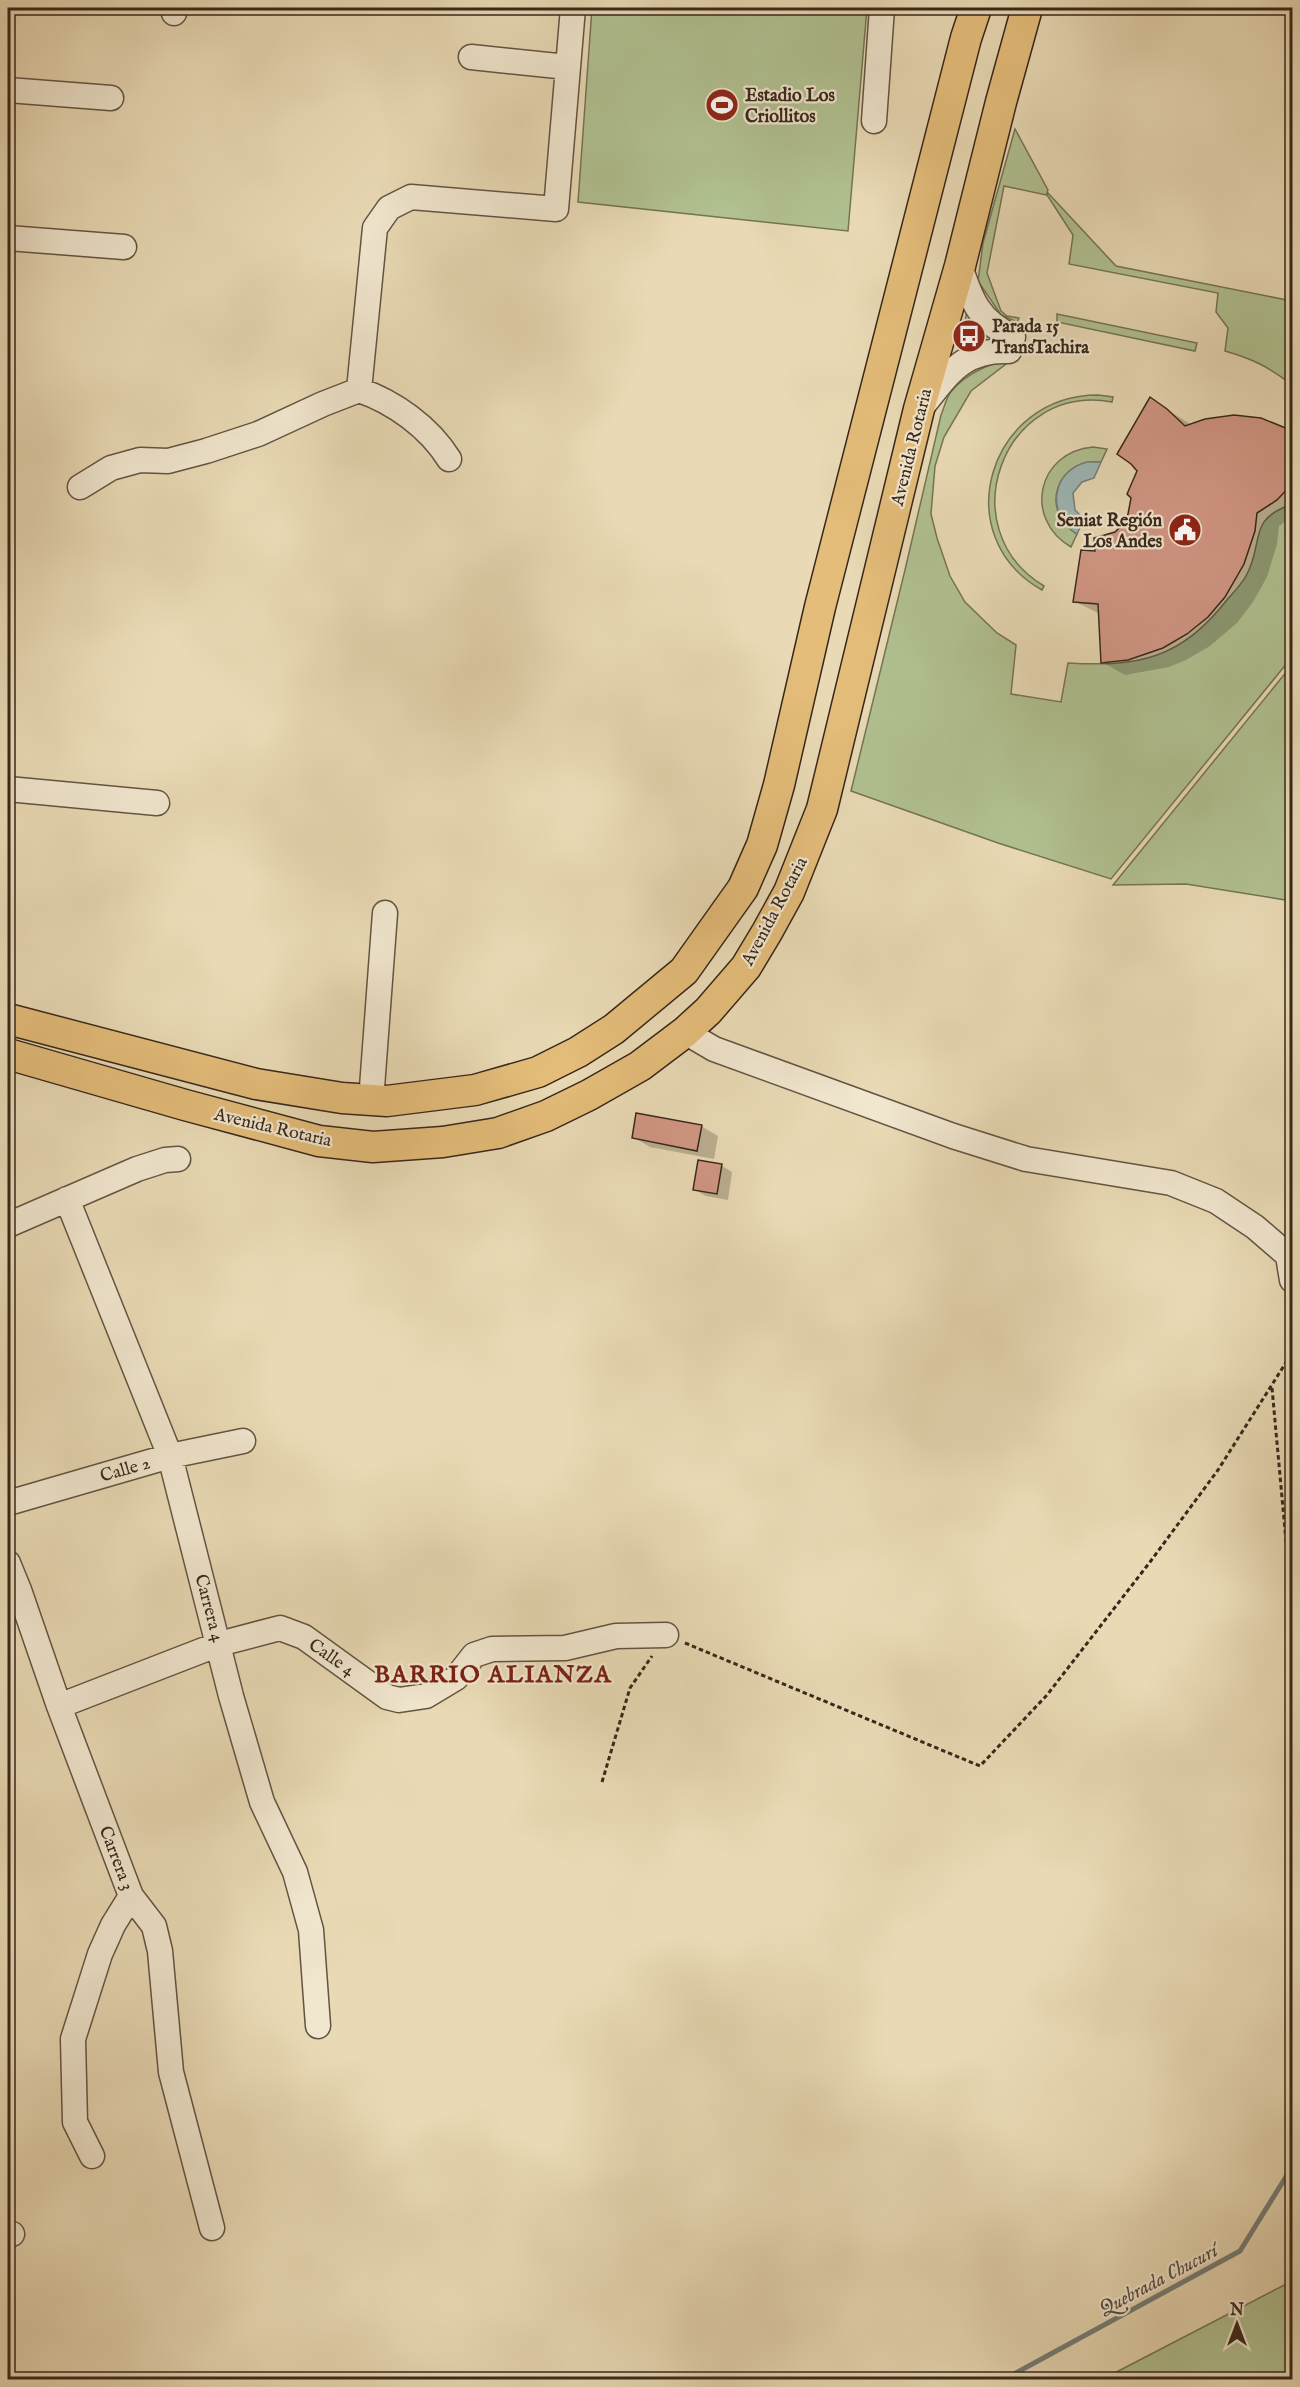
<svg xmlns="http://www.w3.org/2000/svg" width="1300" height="2387" font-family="'IM FELL English',serif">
  <rect width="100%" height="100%" fill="#e9dab5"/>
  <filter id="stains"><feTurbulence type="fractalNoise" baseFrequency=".00333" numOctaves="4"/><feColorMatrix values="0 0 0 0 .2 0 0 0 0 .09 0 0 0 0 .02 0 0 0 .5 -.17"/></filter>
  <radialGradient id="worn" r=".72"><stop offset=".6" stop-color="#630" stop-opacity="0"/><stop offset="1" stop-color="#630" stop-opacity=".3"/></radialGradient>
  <path fill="#b1c191" stroke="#747456" stroke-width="1.5" d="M592,8H867L848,231L578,202Z
    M1015,129L1048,190L1046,195L1004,186L987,273L1001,311L1007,316L1019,318L1017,322L1001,315L978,281L983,243Z
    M1048,193L1116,266L1292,301V385C1269,367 1253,359 1225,351L1228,328L1216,312L1218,293L1069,264L1073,235L1047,195Z
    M967,309L997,336L956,360L963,336Z
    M1057,314L1197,343L1195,351L1057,322Z
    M998,362L1006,364L971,391L944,437L935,466L931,514L937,538L950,576L965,602L997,633L1016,645L1011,694L1061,702L1068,663C1138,667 1181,659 1226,601C1233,593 1241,585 1246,576C1265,542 1246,520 1292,504V657L1111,879L998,843L851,791L905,570L941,415C944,408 946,399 950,393C961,378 981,368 998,362Z
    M1098,395L1113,397L1112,402C1003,382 949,529 1044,586L1042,590C946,536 989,395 1098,395Z
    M1093,447L1107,449L1101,462C1056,458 1039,511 1077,534L1071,547C1023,519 1037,452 1093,447Z
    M1292,665V901L1186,884L1113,885Z
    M1292,2281V2379H1103Z"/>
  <path fill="#9cb8b8" stroke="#747e79" stroke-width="1.5" d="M1087,462H1101L1094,478L1082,482L1073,493L1075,510L1084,519L1077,534C1046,515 1051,471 1087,462Z"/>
  <path fill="#0003" d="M1150,399L1192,425L1281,427L1292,434V517L1279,526L1277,544L1267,577L1253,602L1237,623L1210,646L1186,660L1169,667L1125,675L1102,662L1100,614L1074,601L1097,553L1123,526L1130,515Z
    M701,1126L718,1136L714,1159L650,1147L633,1137Z
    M722,1166L732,1172L728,1200L706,1196L695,1190Z"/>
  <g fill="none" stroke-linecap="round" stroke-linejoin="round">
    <path stroke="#747e79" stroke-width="5" d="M1003,2380L1240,2251L1292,2167"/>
  </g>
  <path fill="#d29785" stroke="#37271b" stroke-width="1.5" d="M1150,397L1167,409L1185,426L1205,419L1234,415L1261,418L1288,429L1292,432V484L1277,500L1257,513L1255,531L1244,564L1225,597L1208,617L1187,634L1163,648L1128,660L1101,663L1098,604L1073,602L1081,550L1095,551L1094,538L1115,532L1122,525L1128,514L1131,498L1127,494L1137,471L1131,464L1117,454Z
    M636,1113L702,1125L697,1151L632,1138Z
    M698,1160L722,1164L717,1194L693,1190Z"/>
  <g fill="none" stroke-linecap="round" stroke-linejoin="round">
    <defs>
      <path id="minor" d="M174,13V8
        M471,57L567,67
        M8,90L111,98
        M874,121L882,8
        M8,238L124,247
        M960,266C971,300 979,321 1013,337
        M921,408C948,375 962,349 1009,351
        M449,459C429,427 394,402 359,390L375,228L389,208L411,197L556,209L573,8
        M80,487L111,468L140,460L168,461L206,451L258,434L323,404L359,390
        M8,789L157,803
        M685,1032L714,1049L953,1136L1026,1159L1171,1183L1216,1201L1255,1227L1292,1259
        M371,1101L385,913
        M67,1199L170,1456L231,1696L262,1802L295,1872L311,1930L318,2026
        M8,1225L137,1169L165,1160L178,1159
        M1288,1256L1292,1280
        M8,1503L170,1456L243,1441
        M8,1563L19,1590L59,1706L131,1896L154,1926L160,1951L171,2072L212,2228
        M59,1706L219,1644L280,1628L304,1637L387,1697L399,1700L426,1696L456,1678L474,1655L492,1649L565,1648L616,1636L666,1635
        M92,2156L75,2122L73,2039L100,1954L113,1925L131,1896
        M8,2233L12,2234"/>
      <path id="major" d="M8,1019L256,1084L342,1098L387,1101L475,1090L538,1072L578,1052L614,1029L684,971L743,888L762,845L779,785L820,607L966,38L976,8
        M8,1054L185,1105L319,1141L373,1147L443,1142L498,1133L546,1116L589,1095L640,1066L685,1032L708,1011L746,967L767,932L789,892L822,809L919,409L960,266L1001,102L1027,8"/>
    </defs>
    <use href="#minor" stroke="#645442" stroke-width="27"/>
    <use href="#major" stroke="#37271b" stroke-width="33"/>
    <path stroke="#37271b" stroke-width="3" stroke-dasharray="4.5 3" stroke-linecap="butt" d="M1272,1388L1292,1607
      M685,1643L980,1766L1047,1695L1150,1562L1218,1470L1292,1353
      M602,1782L630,1688L652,1656"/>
    <use href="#minor" stroke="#f1e7cf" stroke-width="24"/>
    <use href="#major" stroke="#e4bd7a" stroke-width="30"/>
  </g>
  <defs>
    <symbol id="stadium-disc" viewBox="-11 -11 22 22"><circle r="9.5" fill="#8f2418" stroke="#f1e7cf"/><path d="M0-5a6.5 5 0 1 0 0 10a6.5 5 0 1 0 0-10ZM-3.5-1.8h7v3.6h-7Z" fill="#fff"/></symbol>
    <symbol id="bus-disc" viewBox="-11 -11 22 22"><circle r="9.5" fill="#8f2418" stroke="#f1e7cf"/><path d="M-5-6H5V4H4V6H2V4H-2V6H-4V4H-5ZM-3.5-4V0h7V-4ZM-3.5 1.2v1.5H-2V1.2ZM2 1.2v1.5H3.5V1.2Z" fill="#fff"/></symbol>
    <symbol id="civic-disc" viewBox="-11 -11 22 22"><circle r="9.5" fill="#8f2418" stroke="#f1e7cf"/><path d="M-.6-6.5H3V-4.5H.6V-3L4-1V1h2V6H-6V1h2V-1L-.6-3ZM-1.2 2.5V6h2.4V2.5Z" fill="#fff"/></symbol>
  </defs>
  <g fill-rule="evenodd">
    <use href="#stadium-disc" x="703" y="86" width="38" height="38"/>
    <use href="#bus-disc" x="950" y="317" width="38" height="38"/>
    <use href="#civic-disc" x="1166" y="511" width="38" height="38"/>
  </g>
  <g text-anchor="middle" stroke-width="4.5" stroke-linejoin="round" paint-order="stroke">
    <g font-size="18" font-weight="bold" fill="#37271b" stroke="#f1e7cf" text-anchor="start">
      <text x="745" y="101">Estadio Los<tspan x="745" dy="21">Criollitos</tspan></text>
      <text x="992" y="332">Parada 15<tspan x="992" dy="21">TransTachira</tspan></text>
      <text x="1162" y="526" text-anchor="end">Seniat Región<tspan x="1162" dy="21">Los Andes</tspan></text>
    </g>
    <g font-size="18" fill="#37271b" stroke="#f1e7cf">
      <text transform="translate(911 447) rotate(-76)" y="6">Avenida Rotaria</text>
      <text transform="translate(774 911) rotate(-62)" y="6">Avenida Rotaria</text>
      <text transform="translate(273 1127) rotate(13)" y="6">Avenida Rotaria</text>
      <text transform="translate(125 1469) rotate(-16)" y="6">Calle 2</text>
      <text transform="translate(210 1608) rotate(75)" y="6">Carrera 4</text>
      <text transform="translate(332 1657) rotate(35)" y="6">Calle 4</text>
      <text transform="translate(117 1858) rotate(69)" y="6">Carrera 3</text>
    </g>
    <g font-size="20" font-style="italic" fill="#504b42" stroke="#f1e7cf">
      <text transform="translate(1158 2279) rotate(-28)" y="7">Quebrada Chucurí</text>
    </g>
    <g font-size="24" font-weight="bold" letter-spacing="1.5" fill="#7a1f14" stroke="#f1e7cf">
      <text x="493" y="1682">BARRIO ALIANZA</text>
    </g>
  </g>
  <rect width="1300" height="2387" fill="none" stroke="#e9dab5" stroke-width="30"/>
  <rect x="9" y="9" width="1282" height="2369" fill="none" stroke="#37271b" stroke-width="3"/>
  <rect x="15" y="15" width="1270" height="2357" fill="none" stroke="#37271b" stroke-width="1.5"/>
  <g transform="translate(1237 2324)" stroke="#f1e7cf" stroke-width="4.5" paint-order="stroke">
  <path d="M0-4.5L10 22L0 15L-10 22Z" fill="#37271b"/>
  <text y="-9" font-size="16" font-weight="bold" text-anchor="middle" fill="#37271b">N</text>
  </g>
  <rect width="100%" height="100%" filter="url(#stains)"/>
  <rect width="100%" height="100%" fill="url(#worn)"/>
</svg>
